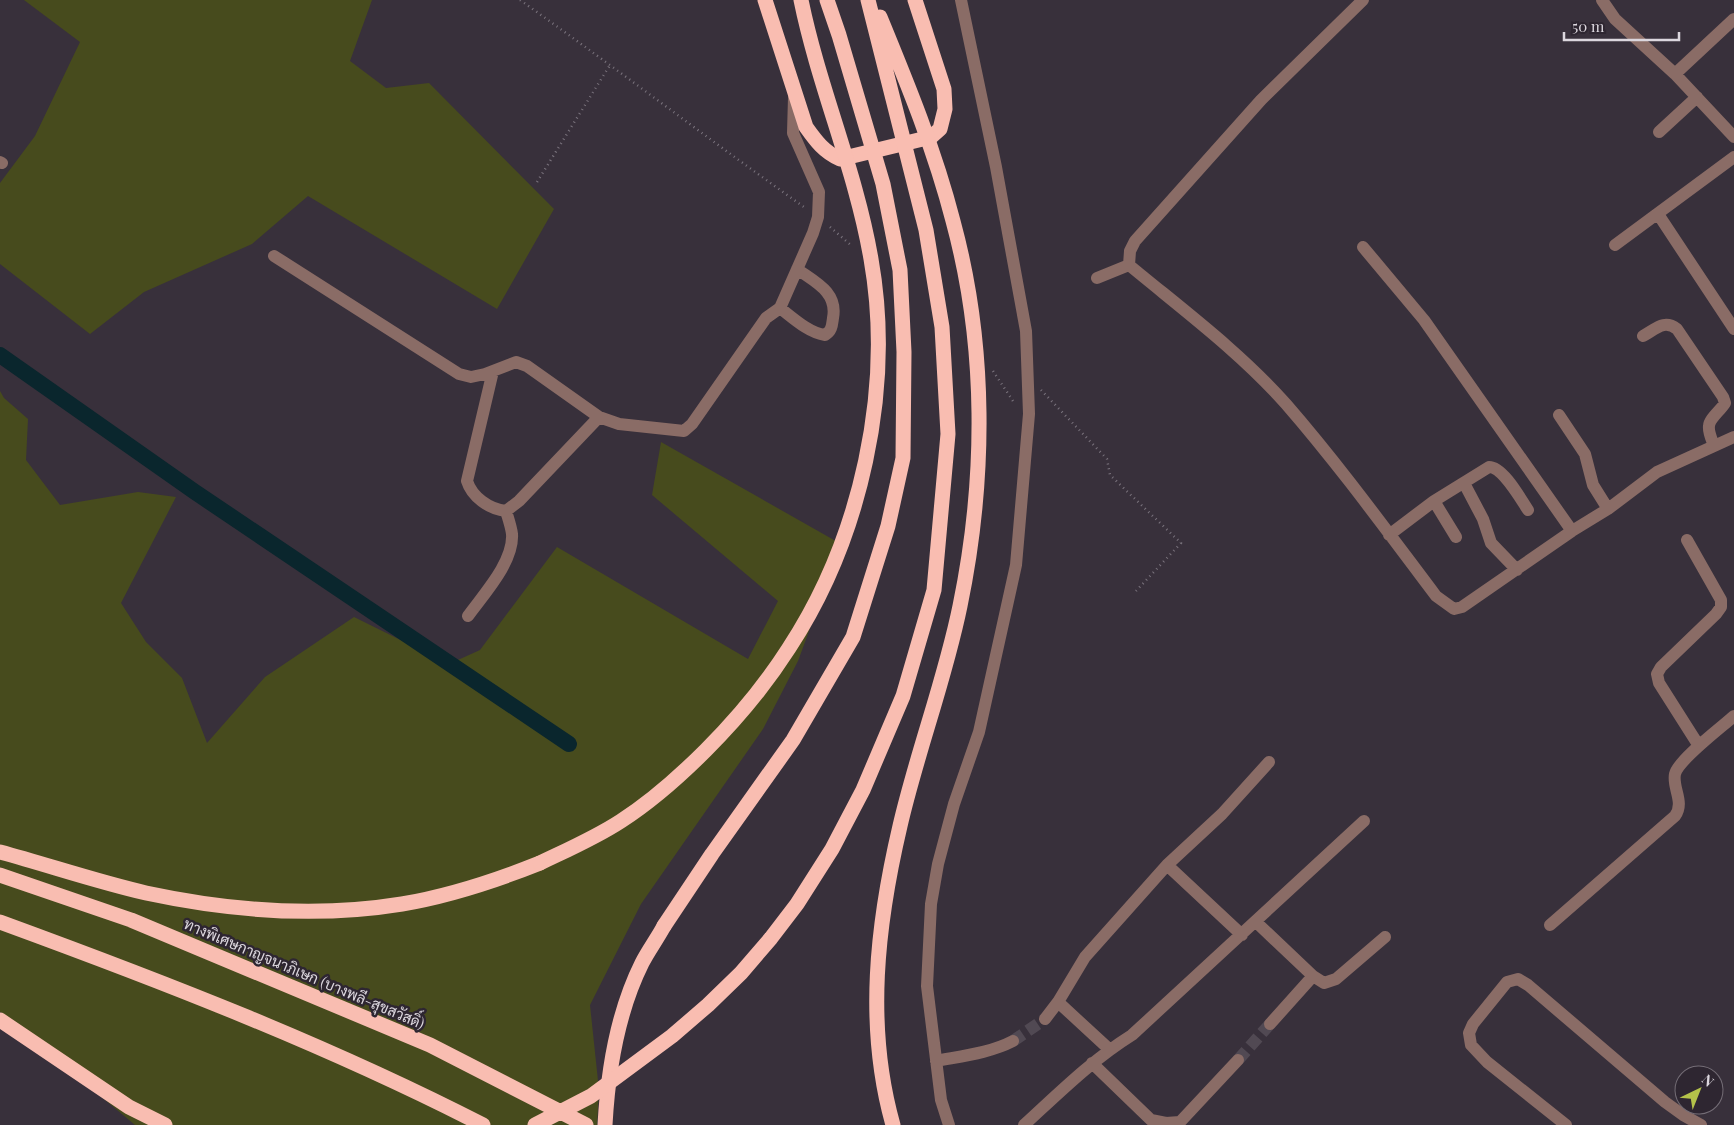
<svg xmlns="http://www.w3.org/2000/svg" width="1734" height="1125" font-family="'Playfair Display',Sarabun,serif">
  <rect width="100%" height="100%" fill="#38303b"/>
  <path fill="#474b1d" d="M24,0H372L350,61L386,88L429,83L554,209L497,309L308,196L252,244L144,292L90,334L0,264V183L35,136L80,42Z
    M0,391L4,398L28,419L26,460L60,505L138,492L176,497L121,603L146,642L182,678L207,743L265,677L354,617L449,664L480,650L557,547L748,659L778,601L652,495L661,442L841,544L798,661L763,729L641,904L590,1005L599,1090L597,1125H135L0,1012Z"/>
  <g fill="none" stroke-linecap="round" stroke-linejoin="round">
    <path stroke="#0a262d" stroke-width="16" d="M0,355L195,492L569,744"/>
    <path stroke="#514953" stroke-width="12" stroke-dasharray="12 6" stroke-linecap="butt" d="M1013,1041L1045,1019
      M1238,1060L1270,1024"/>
    <path stroke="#7b747e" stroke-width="2.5" stroke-dasharray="1 4" stroke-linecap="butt" d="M520,0C616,68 708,139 804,207
      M537,182L610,65
      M830,227L852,246
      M993,371L1015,404
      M1041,390L1107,459L1110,475L1181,543L1136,591"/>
    <path stroke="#8a6c66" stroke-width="12" d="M1363,0L1261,100L1135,241L1130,251L1129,265C1182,309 1240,352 1286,404C1339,465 1387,531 1436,596L1454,609L1462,607L1572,531L1608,509L1657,472L1734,437
      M1602,0L1615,19L1675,74
      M1734,19L1675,74L1734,137
      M1659,132L1697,97
      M0,162L2,163
      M1658,214L1734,329
      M1615,245L1734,157
      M1363,247L1424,320L1572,531
      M274,256L459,374L471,377L485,374L516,362L527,366L599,417L619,424L684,431L692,424L766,318L780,308L813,233L818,217L819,192L793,133L794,97
      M1097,278L1129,265
      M780,308C793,318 809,333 825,335C832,331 832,325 833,318C838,292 815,282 797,269
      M1643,336C1656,329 1664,319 1677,329L1723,397L1725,403C1721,410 1709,419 1709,426C1708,432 1712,440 1714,446
      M493,371L467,481C472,497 489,509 506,511L519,501L599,417
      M1559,415L1585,454L1593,485L1608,509
      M1464,483L1483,519L1491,543L1517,570
      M1434,501L1456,537
      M1389,535L1434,501L1489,467C1503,467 1520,498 1528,510
      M1687,540L1721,600V607L1716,614L1661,667L1657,674L1659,683L1699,746
      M468,616C483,595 514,562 512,534C511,526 508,518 506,511
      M1167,865L1242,935
      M1256,922L1313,976L1324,983L1336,979L1385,937
      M1550,925L1675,816C1685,802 1672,788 1675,774C1678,760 1722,727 1734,716
      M1058,1002L1109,1049
      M1045,1019L1058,1002L1085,957L1167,865L1222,814L1269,762
      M1270,1024L1313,976
      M936,1061C962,1056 990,1053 1013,1041
      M1092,1063L1151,1120L1166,1123L1180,1122L1238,1060
      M949,1125L941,1100L927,986L931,904L938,864L954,804L979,732L1016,565L1029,414L1026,331L996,167L961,0
      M1024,1125C1059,1093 1092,1060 1132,1035L1364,821
      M1566,1125L1487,1062L1471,1045L1469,1033L1473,1024L1507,982L1518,979L1528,985L1665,1102L1683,1115L1701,1125"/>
    <path stroke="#f9bdb1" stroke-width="15" d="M765,0L806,127C816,141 824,152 840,159L931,137L940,129L945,109L944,89L915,0
      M0,852C48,865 98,882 146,893C230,911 316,918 402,904C449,896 495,881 540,863
      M0,922C164,982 327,1045 483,1125
      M0,1020L129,1107L165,1125
      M605,1125C608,1070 617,1013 642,963C648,951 657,939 664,926"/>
    <path stroke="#f9bdb1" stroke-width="15" d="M880,17C908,85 935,151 953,221C987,346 986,480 960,606C945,680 917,752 900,826C877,924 865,1026 893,1125
      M540,863C567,850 595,838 621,821C652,801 680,776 706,750C737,719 766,684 789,648C861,538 894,389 871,259C856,171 819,88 801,0
      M0,875L131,920L430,1045L586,1125
      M664,926L712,854L793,740L853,637L888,526L903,458L904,352L900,270L883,184L839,35L827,0
      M535,1125L591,1096L672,1036L708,1005L741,973L771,938L797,904L832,849L863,790L903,696L934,590L948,434L942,327L926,230L868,0"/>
  </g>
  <g text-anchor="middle" stroke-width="5" stroke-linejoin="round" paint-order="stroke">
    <g font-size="15" fill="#dcd7de" stroke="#2e2631">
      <text transform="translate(304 974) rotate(23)" y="5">ทางพิเศษกาญจนาภิเษก (บางพลี-สุขสวัสดิ์)</text>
    </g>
  </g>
  <g transform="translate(1699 1090) rotate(43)"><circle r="24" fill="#2e2631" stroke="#746d76"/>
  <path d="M0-4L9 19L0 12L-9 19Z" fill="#b4c24a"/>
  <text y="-8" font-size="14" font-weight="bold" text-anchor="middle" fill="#dcd7de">N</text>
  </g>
  <path d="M1564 32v8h115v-8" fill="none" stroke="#dcd7de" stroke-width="2.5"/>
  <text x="1572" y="32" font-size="15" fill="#dcd7de" stroke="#2e2631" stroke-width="4" paint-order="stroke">50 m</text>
</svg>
